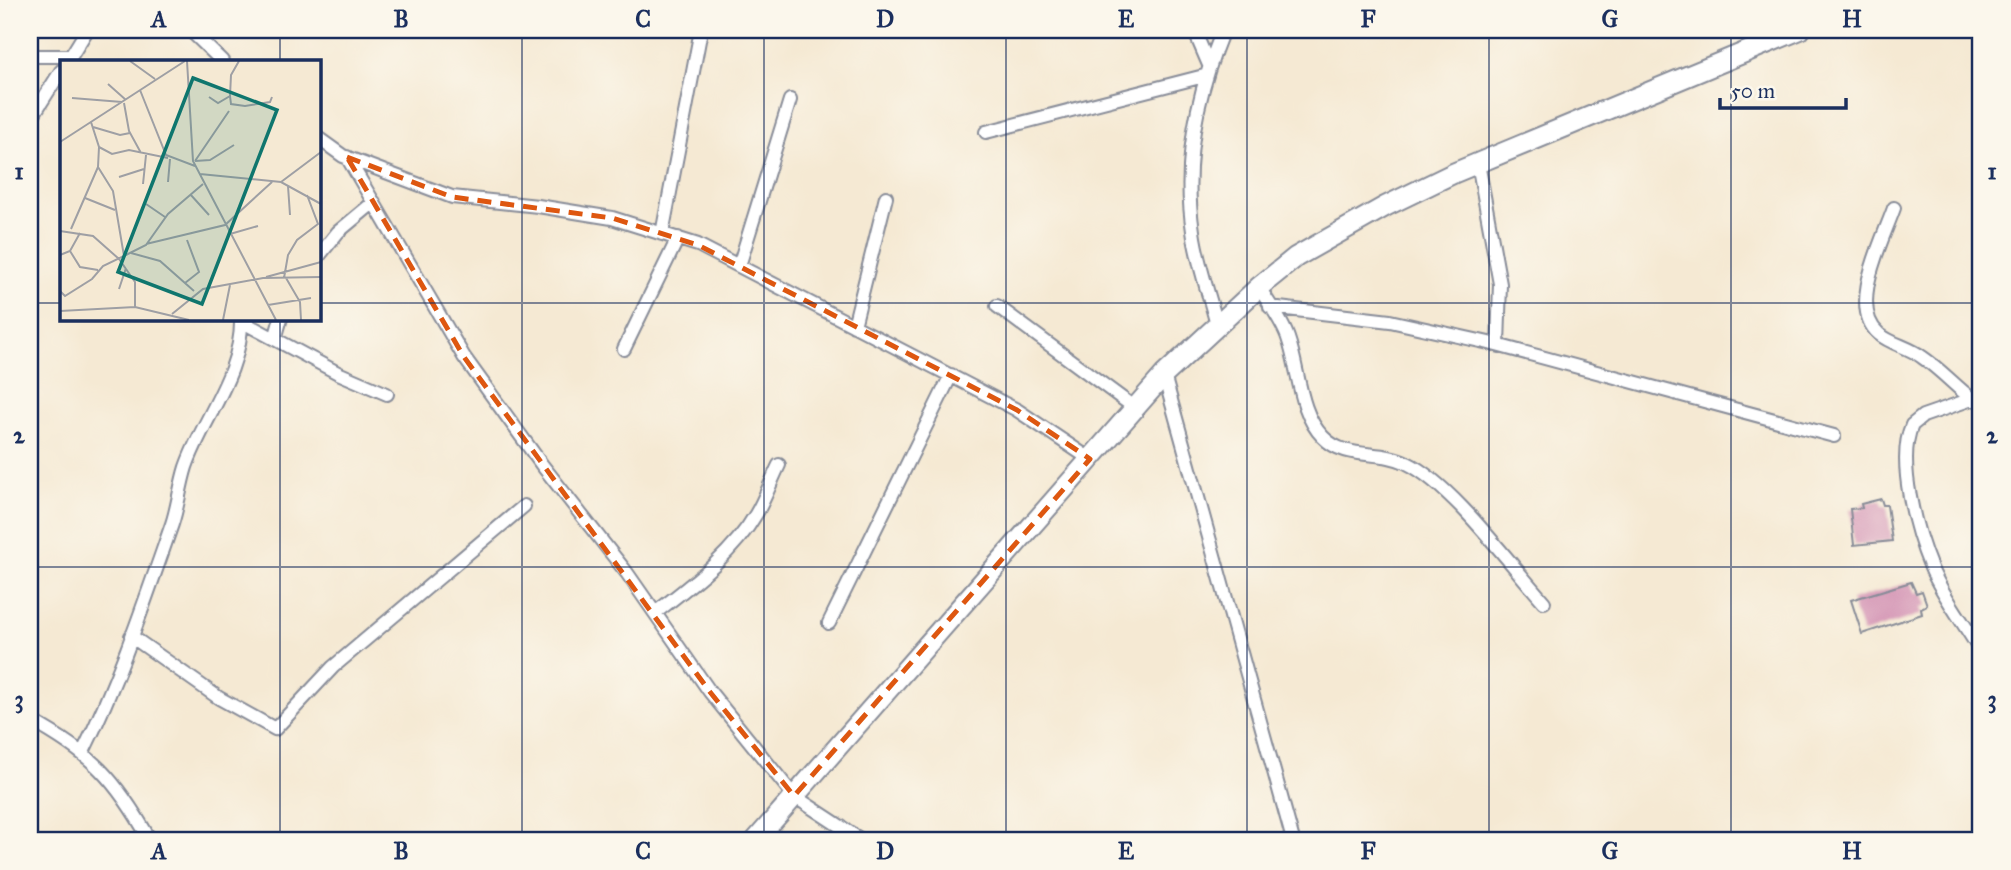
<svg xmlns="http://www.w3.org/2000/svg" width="2011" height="870" font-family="'IM FELL Great Primer',serif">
  <rect width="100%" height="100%" fill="#fbf7ec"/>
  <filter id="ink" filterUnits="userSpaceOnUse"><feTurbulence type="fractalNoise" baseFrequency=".0143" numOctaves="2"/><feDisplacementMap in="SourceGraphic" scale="14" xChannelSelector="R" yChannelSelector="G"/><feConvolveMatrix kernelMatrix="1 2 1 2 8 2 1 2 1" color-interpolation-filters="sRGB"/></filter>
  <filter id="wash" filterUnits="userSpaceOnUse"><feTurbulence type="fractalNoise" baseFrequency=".00686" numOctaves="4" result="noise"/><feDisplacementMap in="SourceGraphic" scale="28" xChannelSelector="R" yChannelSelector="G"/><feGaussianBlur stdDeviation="1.57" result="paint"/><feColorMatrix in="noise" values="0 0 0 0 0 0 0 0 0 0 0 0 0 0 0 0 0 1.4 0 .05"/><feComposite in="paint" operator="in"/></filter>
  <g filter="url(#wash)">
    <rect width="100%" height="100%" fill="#f5e9d3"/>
    <g id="blocks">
      <path fill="#d18db0" d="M1881,499L1883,505H1887L1892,541L1854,545L1850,509L1862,508L1861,504Z
        M1911,582L1916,593L1922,591L1927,605L1921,608L1922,614L1862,634L1851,600Z"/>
    </g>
  </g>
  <g filter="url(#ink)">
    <use href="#blocks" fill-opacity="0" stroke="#888c98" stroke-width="2"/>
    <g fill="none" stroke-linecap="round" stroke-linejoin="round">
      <defs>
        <path id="street" d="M190,30L222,61
          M1194,30L1209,65
          M30,56H70
          M68,61L87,30
          M30,120L61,71
          M986,132L1204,76
          M318,138L343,156L452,197L538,206L612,218L698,245L1017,410L1090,459
          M347,157L464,357L542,465L627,573L710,692L794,796L861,840
          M1478,163L1500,284L1498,345
          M1894,208C1883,240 1847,307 1879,334C1891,344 1909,347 1922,357C1940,369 1955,386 1972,399L1981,401
          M662,234L701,30
          M318,257L338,232L374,202
          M739,266L790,100
          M1259,287C1268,303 1282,320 1288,338C1299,369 1299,413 1323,437C1346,461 1380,449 1407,463C1452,485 1509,563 1544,602
          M997,306L1135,408
          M1270,307L1390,321L1489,343L1834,436
          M241,321L338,373L387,394
          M1217,325C1209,294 1197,262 1193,231C1182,161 1197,94 1223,30
          M854,326L886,197
          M275,339L281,318
          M624,349L678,238
          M1164,375L1293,840
          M1972,399L1923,416L1912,425C1896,461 1916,532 1931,568C1943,597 1965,624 1981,652
          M655,613C691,585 733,554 756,514C765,499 771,481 779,465
          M829,623L951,375
          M131,636L219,698L275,729L333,667L524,506
          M30,720C92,754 115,778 150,840
          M83,752C119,679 145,601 172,524C178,506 180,486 186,467C203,418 243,372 241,318"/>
        <path id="secondary" d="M756,840L1164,375L1259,287L1296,257L1386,206L1454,173L1799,30"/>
      </defs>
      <use href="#street" stroke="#888c98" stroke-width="16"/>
      <use href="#secondary" stroke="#888c98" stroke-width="23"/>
      <use href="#street" stroke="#fff" stroke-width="12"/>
      <use href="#secondary" stroke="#fff" stroke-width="19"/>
    </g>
  </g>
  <path fill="none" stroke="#de5710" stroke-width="5" stroke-dasharray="14 9" stroke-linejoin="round" d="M347,157L452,197L612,218L698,245L1017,410L1090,459L794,796L710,692L464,357Z"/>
  <path fill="none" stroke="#1b2f5e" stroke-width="2" stroke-opacity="0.55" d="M280,30V61M522,30V840M764,30V840M1006,30V840M1247,30V840M1489,30V840M1731,30V840M30,303H61M318,303H1981M280,318V840M30,567H1981"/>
  <g transform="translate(60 60)">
    <rect width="261" height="261" fill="#f5e9d3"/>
    <path fill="none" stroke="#9e9fa4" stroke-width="2" d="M70,1L95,19M127,1L133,101L216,260M48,24L66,40M80,30L106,95L135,106M170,36L171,44L185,46L210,42L212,37M149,37L158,43L170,36L171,15L179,1M12,38L62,42M64,43L69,71L81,93M33,67L60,75L70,73M0,82L125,1M39,87L52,94L69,90L108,98M135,101L169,51M135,101L150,100L174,85M140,114L221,122L261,144M59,117L84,109M108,122L110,99M221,122L261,92M83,124L86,95M228,126L230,155M130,134L149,155M25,138L55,150M86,144L105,157M11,169L38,107M0,171L33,176L59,199L75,222V247M170,174L198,166M86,184L165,165L212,122M10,191L20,207L38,210M71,193L100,201L134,231M0,195L10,191L20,173M64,196L86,185L108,154L143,124M206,217L261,202M224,218L228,195L237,180L258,164L247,135M226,218L240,242L241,260M125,223L139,212L127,180M59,229L66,208M0,231L5,236L32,219L43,206L64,196L53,131L38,107L39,87L31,62M208,245L251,238M0,251L75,247L129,260M112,254L143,229L203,218L261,217M163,260L170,225"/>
    <path fill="#0f766e" fill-opacity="0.15" stroke="#0f766e" stroke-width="3.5" d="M133,18L217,50L142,244L58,212Z"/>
    <rect width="261" height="261" fill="none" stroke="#1b2f5e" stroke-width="3.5"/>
  </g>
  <rect width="2011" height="870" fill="none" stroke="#fbf7ec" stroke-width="77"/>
  <path d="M1720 98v10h126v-10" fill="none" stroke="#1b2f5e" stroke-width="3.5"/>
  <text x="1731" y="98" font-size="21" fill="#1b2f5e" stroke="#fbf7ec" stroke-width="5" paint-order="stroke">50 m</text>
  <rect x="38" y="38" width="1934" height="794" fill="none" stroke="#1b2f5e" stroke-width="2.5"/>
  <g font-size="23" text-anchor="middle" font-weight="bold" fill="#1b2f5e">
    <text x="159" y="27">A</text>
    <text x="401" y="27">B</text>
    <text x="643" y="27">C</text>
    <text x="885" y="27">D</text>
    <text x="1126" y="27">E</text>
    <text x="1368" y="27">F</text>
    <text x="1610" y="27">G</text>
    <text x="1852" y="27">H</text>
    <text x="19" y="179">1</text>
    <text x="1992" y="179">1</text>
    <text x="19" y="443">2</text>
    <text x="1992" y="443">2</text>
    <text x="19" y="707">3</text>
    <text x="1992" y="707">3</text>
    <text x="159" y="859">A</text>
    <text x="401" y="859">B</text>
    <text x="643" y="859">C</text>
    <text x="885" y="859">D</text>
    <text x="1126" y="859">E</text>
    <text x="1368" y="859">F</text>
    <text x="1610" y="859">G</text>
    <text x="1852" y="859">H</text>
  </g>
</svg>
